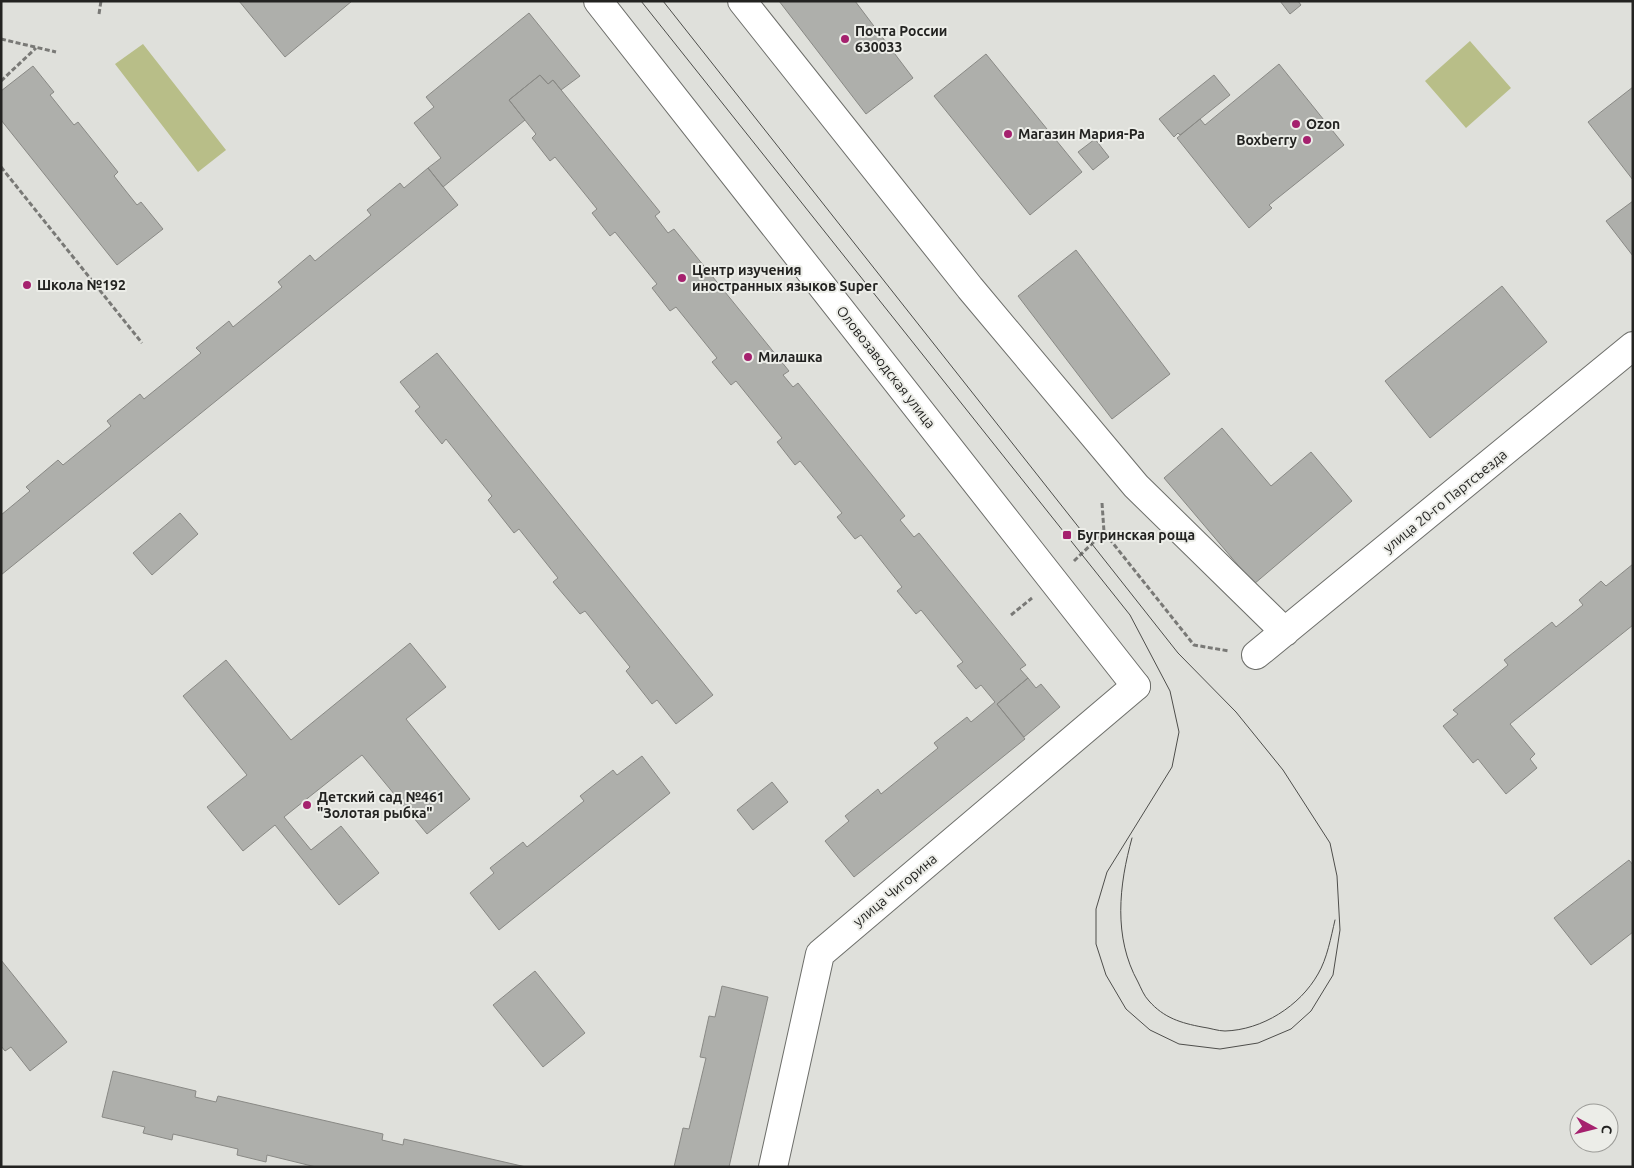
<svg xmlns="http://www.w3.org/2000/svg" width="1634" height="1168" font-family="Ubuntu,sans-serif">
  <rect width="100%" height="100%" fill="#dfe0db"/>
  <path fill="#b8be88" d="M1470,41L1511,88L1466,128L1425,81Z
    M143,44L226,150L198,172L115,64Z"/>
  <path fill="#aeafab" stroke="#898985" d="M239,1H352L285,57Z
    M779,1H855L913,78L866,114Z
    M1280,1H1298L1301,5L1290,14Z
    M529,13L580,76L561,90L553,80L548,84L540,75L509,100L525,120L443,187L428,168L441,158L414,123L434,107L426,97Z
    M986,54L1082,172L1030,215L934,96Z
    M1279,64L1344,145L1269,205L1272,208L1249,228L1177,138L1200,119L1205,125Z
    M33,66L54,92L50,95L74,125L78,122L118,172L114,176L125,190L137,205L141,202L163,229L117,265L1,120V91Z
    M540,75L548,84L553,80L660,212L655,216L668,233L674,229L789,371L783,375L793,387L798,383L905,516L900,520L914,537L919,533L1026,665L1020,669L1028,678L997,704L1025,739L854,877L825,841L849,821L845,816L878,789L881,794L938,748L934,743L967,717L971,722L995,702L981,685L976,689L957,666L963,662L921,610L916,614L897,591L902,587L861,535L855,539L837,517L842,513L800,461L795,465L777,442L782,438L757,407L736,381L731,385L712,362L717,358L676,307L670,311L652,288L657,284L615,232L610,236L592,213L597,209L555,157L550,161L532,138L536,134L509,100Z
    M1214,75L1230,95L1180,135L1178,133L1174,137L1159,119Z
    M1633,87V180L1588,122Z
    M1095,139L1109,157L1093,170L1078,152Z
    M428,168L458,205L1,575V515L30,491L26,487L58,460L63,465L111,426L107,421L140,394L144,399L201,353L196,348L229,321L233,327L282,287L278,282L310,255L315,261L371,215L367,210L400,183L404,188Z
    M1633,201V256L1606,221Z
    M1076,250L1170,374L1112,419L1018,296Z
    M1502,286L1547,342L1430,438L1385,381Z
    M437,353L713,695L676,724L657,700L652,704L626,671L630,667L585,611L580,614L553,582L558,578L519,529L514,533L488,500L492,496L446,439L442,444L415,411L420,407L400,382Z
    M1222,428L1271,486L1311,452L1352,501L1254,584L1164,478Z
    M180,513L198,534L152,575L133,553Z
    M1633,564V625L1510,724L1535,754L1530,759L1537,768L1506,794L1478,759L1473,763L1443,726L1458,714L1453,710L1508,665L1504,660L1552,622L1556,627L1583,605L1579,600L1601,581L1606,586Z
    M410,643L446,687L406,719L470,799L427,834L362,755L284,817L311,850L341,826L379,873L339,905L275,825L243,851L207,807L247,775L183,696L226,660L291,740Z
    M1028,678L1036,688L1041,684L1060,707L1024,737L997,704Z
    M642,756L670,793L499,930L470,893L494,873L490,868L523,842L527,847L584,801L580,796L613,770L617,775Z
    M772,782L788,802L753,830L737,810Z
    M1629,860L1633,865V932L1591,965L1554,918Z
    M1,960L67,1042L30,1071L11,1047L5,1051L1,1046Z
    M535,971L585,1033L543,1067L493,1005Z
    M722,986L768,997L729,1167H674L683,1128L689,1129L706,1058L700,1057L709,1016L715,1017Z
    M113,1071L196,1091L195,1097L216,1102L218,1096L383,1134L382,1140L403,1145L404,1139L526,1167H316L267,1155L266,1162L237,1155L238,1149L173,1134L172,1140L143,1133L145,1127L102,1117Z"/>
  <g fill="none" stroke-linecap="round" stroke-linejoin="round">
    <defs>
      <path id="minor" d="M742,1L970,288L1136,486L1285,632
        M1256,655L1633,346
        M773,1167L820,954L1136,686"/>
      <path id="tertiary" d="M598,1L1136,686"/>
    </defs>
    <use href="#minor" stroke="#6d6e6a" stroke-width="30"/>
    <use href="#tertiary" stroke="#6d6e6a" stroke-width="30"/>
    <path stroke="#797976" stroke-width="3" stroke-dasharray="5 2.5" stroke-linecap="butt" d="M99,14L101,1
      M1,39L56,52
      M1,81L36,48
      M1,167L142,343
      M1102,503L1104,532L1194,645L1229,651
      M1074,561L1104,532
      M1011,615L1032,598"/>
    <use href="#minor" stroke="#fff" stroke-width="28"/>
    <use href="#tertiary" stroke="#fff" stroke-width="28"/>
    <path stroke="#4e4e4b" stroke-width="1" d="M641,1L1130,615L1170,691L1179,732L1172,767L1107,872L1096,909V944L1106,975L1126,1009L1150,1030L1179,1044L1220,1049L1258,1043L1291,1029L1311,1011L1333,975L1340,930L1337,876L1330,843L1283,770L1236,712L1178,653L663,1
      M1132,838C1119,885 1113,937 1138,982C1141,988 1144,996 1149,1001C1164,1018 1181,1023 1202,1027C1210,1028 1218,1031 1225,1031C1262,1030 1300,1006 1318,974C1327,959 1331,937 1335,920"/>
  </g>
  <g fill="#a5216e" stroke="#ecede8" stroke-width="2">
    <circle cx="845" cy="39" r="5"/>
    <circle cx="1296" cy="124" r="5"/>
    <circle cx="1008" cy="134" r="5"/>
    <circle cx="1307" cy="140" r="5"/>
    <circle cx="682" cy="278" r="5"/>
    <circle cx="27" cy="285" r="5"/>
    <circle cx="748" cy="357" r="5"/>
    <rect x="1062" y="530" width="10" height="10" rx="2.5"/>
    <circle cx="307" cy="805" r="5"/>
  </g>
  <g text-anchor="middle" stroke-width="4" stroke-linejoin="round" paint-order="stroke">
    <g font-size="14" font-weight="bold" fill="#232321" stroke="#ecede8" text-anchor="start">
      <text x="855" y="36">Почта России<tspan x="855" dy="16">630033</tspan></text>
      <text x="1306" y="129">Ozon</text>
      <text x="1018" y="139">Магазин Мария-Ра</text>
      <text x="1297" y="145" text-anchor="end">Boxberry</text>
      <text x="692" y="275">Центр изучения<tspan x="692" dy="16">иностранных языков Super</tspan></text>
      <text x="37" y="290">Школа №192</text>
      <text x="758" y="362">Милашка</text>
      <text x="1077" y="540">Бугринская роща</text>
      <text x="317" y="802">Детский сад №461<tspan x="317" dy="16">"Золотая рыбка"</tspan></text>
    </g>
    <g font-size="14" fill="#232321" stroke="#ecede8">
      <text transform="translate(886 367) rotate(52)" y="5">Оловозаводская улица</text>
      <text transform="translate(1445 501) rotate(-39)" y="5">улица 20-го Партсъезда</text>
      <text transform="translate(895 890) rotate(-40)" y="5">улица Чигорина</text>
    </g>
  </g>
  <rect width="1634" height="1168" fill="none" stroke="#232321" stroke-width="5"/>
  <g transform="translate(1594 1128) rotate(97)"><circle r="24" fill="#ecede8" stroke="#9c9c98"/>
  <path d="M0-4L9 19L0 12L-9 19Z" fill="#a5216e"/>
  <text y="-8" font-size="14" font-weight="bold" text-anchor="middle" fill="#232321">С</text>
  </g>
</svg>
